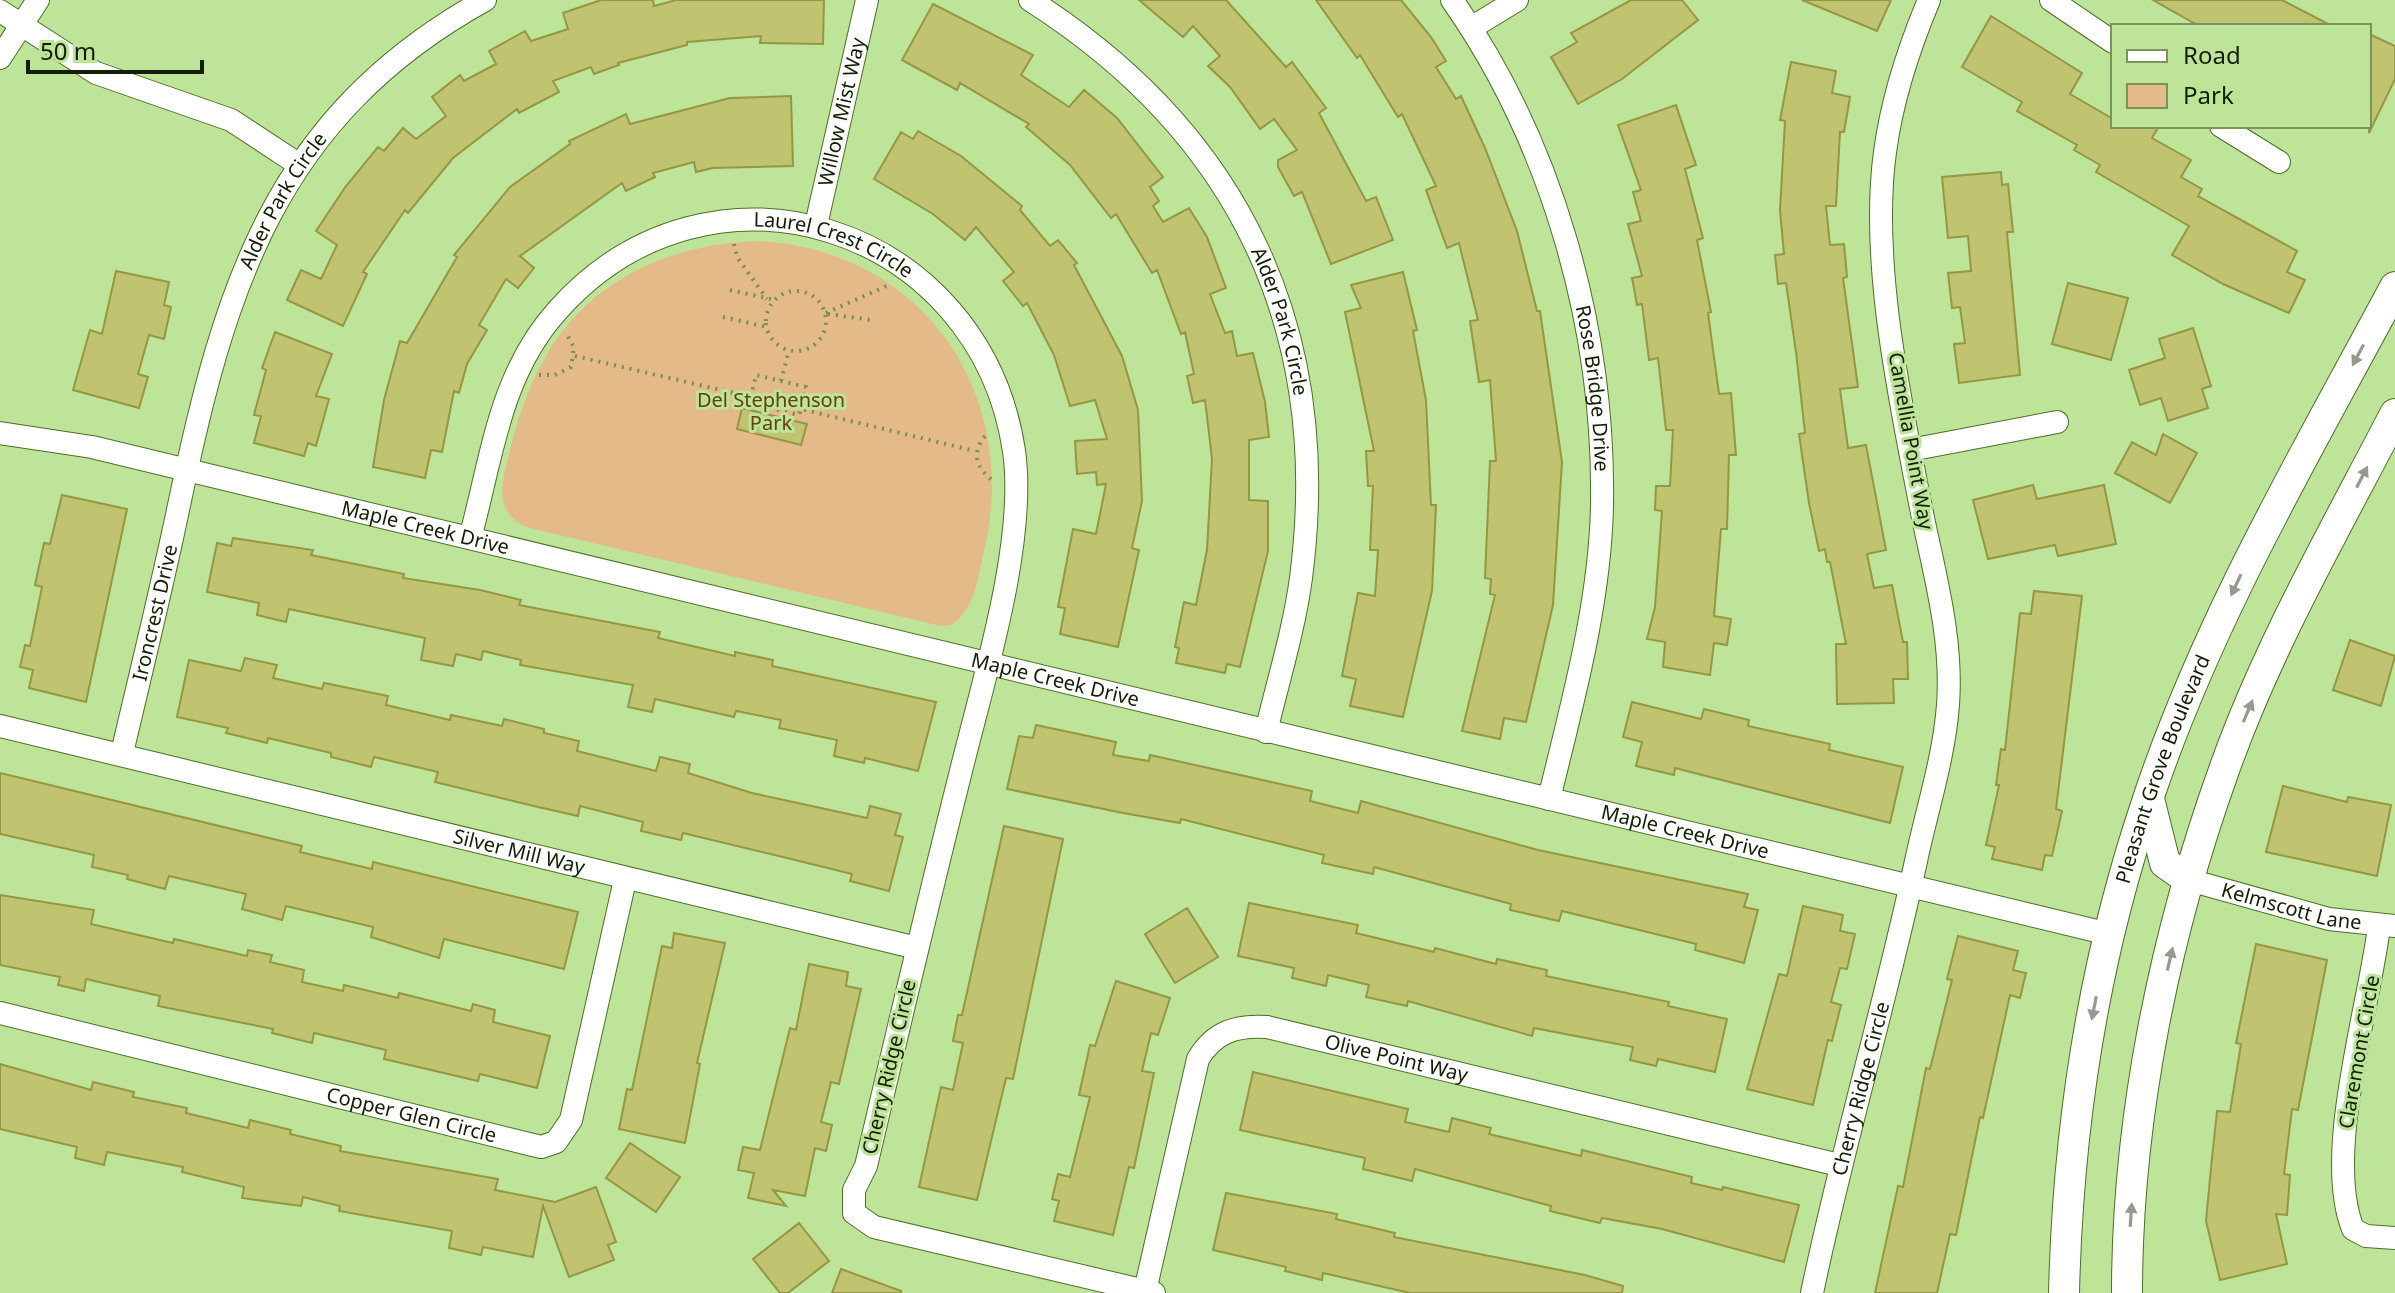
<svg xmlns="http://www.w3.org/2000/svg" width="2395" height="1293" font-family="'Noto Sans',sans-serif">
  <rect width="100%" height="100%" fill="#bde499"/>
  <path fill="#e4ba88" d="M759,241C925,250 1023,397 983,555C977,580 975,610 951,625L941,626L526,527C493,510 502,485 509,454C524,391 550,329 605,290C651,256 704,243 759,241Z"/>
  <path fill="#c0c36f" stroke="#959743" stroke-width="2" d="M601,0H653L654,6L676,0H824L823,44L760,43L761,36L687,42V45L618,63L619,65L594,74L591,67L553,81L559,92L519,113L517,109L453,158L408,213L405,210L363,272L367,274L343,326L287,300L301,270L321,279L337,245L316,231L346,186L378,147L384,151L403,128L416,139L446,116L432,97L460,75L464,81L496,64L489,51L525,31L531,41L568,29L563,13Z
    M1139,0H1226L1286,67L1292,62L1326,108L1319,113L1366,201L1376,197L1393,240L1331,264L1302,192L1294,196L1278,167V160L1297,150L1274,119L1260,129L1230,87L1208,66L1220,56L1193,26L1183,37Z
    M1316,0H1401L1431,37L1446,61L1436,67L1456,99L1461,96L1485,148L1517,231L1537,311H1540L1562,462L1553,605L1526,722L1504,718L1500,739L1462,731L1495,595L1490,594L1491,579L1485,578L1490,461H1496L1490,380L1479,382L1470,321L1478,320L1459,243L1447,248L1426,190L1436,186L1402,114L1398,117L1360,55L1357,58Z
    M1631,0H1682L1698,20L1622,79L1578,104L1551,57L1577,42L1571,33Z
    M1802,0H1891L1877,31Z
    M2153,0H2282L2332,26H2199Z
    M933,4L1033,55L1021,75L1069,107L1084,90L1117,118L1163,177L1150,187L1159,201L1153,206L1163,222L1189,208L1207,237L1226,288L1210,294L1225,333L1232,331L1237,356L1253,353L1265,402L1269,437L1249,440V500L1268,501V551L1240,667L1227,664L1225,673L1176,663L1179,648L1175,647L1184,602L1196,605L1207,550L1212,459L1205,400L1193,403L1187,376L1194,374L1185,332L1181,334L1157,270L1152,273L1116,214L1111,218L1070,165L1026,127L1029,124L960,83L957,90L902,60Z
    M1991,16L2082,73L2070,94L2113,119V126H2159L2152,138L2191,160L2181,177L2202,189L2198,196L2297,251L2287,272L2305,280L2289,313L2223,284L2172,255L2189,226L2096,172L2100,165L2074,150L2077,145L2017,111L2022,102L1962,67Z
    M2369,34L2395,46V79L2369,133Z
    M1791,62L1836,71L1832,93L1850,97L1844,132H1840L1836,206H1826L1830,245L1844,244L1847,277L1843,278L1858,387L1840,389L1848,448L1866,445L1886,550L1867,554L1874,588L1892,585L1903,642H1907L1908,679H1893L1894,703L1837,704L1836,644H1846L1830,562H1827L1825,549L1819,551L1809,503L1799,434L1805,433L1796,352L1786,283L1778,284L1775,255L1784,254L1780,210L1785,121L1780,120Z
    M791,96L793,166L713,168L696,172L694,162L653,173L655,177L626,191L622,183L520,256L534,268L518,288L506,279L479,325L487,330L467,364L459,393L454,391L442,452L431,450L425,478L373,467L384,400L400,341L407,343L457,257L454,255L510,187L570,144L569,141L626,114L630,124L730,98Z
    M1676,105L1696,165L1685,169L1703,238L1697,240L1711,312L1708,313L1719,394L1731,393L1736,455H1729L1727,529H1721L1714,616L1731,619L1727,645L1714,643L1710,675L1663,667L1665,642L1647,639L1655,607L1662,511L1655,510L1656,486H1670L1673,430H1666L1658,358L1649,360L1642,304L1637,305L1632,278L1642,276L1628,224L1641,221L1633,192L1641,190L1618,125Z
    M918,131L961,156L1022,206L1020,210L1050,246L1058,240L1077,263L1074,265L1122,356L1138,410L1142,501L1132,548L1139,550L1118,647L1060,634L1065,608L1058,607L1073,529L1096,534L1106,484L1097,485L1096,472L1077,474L1075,441L1107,439L1095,400L1070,406L1054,355L1027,303L1023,306L1003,281L1014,272L976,227L965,240L933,214L874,179L901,132L913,139Z
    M2001,172L2002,185L2008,184L2013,232H2007L2020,375L1959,383L1954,344L1965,343L1960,307L1952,308L1948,273L1971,271L1968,236L1948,238L1942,177Z
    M116,271L169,282L164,305L171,307L164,339L149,335L138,374L148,377L139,408L73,390L90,330L102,334Z
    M1403,272L1417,330L1413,331L1426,400L1431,505H1436L1432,591L1403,717L1350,706L1356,679L1342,676L1358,593L1375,596L1378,550H1370L1373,486H1368L1366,451H1374L1345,312L1361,308L1351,285Z
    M2068,283L2128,298L2111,360L2052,344Z
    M2193,328L2211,386L2202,389L2208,408L2168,421L2161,398L2140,405L2129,370L2165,358L2159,339Z
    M275,332L332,354L316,396L329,399L316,446L308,443L304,456L254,443L261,416L254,415L266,370L262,368Z
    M742,408L807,424L801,445L737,429Z
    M2163,434L2197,453L2170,503L2115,473L2132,442L2156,455Z
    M2033,485L2037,499L2104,485L2116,544L2058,556L2055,545L1988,559L1973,500Z
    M62,495L127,509L86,702L29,688L33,670L20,667L25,645L30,646L42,587L35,585L44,543L50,544Z
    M233,538L313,550L311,555L404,574L403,578L480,590L521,600L519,605L660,632L658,638L735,656V652L773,660L772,666L936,702L918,771L865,758L864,763L834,756L837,740L779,728L781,720L736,711L734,717L655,699L652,712L628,707L633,685L520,665L521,660L483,651L481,660L456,654L453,666L421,660L425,638L289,609L286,622L257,615L259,603L207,592L217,543L231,546Z
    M2034,591L2082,596L2056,809L2062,811L2052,856L2045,855L2042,870L1992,859L1995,847L1986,845L1999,785H1996L2001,749L2005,750L2020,613L2031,614Z
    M2350,640L2395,656L2381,706L2333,690Z
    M245,658L277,665L273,678L322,689L324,683L388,696L386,705L450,720L451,715L502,726L504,719L544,729V733L579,741L577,751L656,771L660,757L690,764L688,773L752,793L867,818L870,806L901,814L895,835L903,837L889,891L850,881L852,874L783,857L683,833L681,840L641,831L643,822L580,806L578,816L538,807L435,782L438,772L374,757L371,767L331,757V753L268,738L267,743L226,733L228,728L177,717L189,660L241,671Z
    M1632,702L1701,719L1704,709L1749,720L1748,726L1830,744L1829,750L1903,767L1890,823L1675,768L1674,775L1636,766L1642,742L1623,737Z
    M1036,725L1116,742L1113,755L1149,761L1150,755L1312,791L1310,801L1358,813L1361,801L1538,850L1748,894L1744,907L1758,910L1744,963L1695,950L1696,944L1562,911L1559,921L1510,910L1511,904L1374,867L1373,874L1322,863L1324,855L1181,819L1180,823L1123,813L1007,789L1019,736L1033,738Z
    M0,773L302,846L300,852L372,869L373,862L578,912L564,969L444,939L439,958L371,937L373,927L286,906L282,920L242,909L246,894L169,876L165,889L127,879L128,875L92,867L94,855L0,834Z
    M2283,786L2347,802L2348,797L2391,805L2377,876L2266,852Z
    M1004,826L1063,839L1013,1079L1006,1078L977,1200L919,1187L941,1087L953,1090L963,1043L953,1041L958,1015H962Z
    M0,895L94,910L91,924L173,943L174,939L247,956L248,950L272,955L270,962L304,970L302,982L343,991L344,985L398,998L399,993L471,1011L473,1004L495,1010L493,1022L550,1036L537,1088L480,1074L478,1081L384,1059L386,1050L314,1033L312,1043L272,1033L273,1029L158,1006L160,996L86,979L84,991L58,985L60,977L0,965Z
    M1249,903L1358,925L1356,933L1434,952L1435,948L1496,964L1497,959L1547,970L1546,976L1669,1002L1668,1006L1727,1019L1715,1072L1658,1059L1656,1066L1630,1060L1633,1047L1534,1028L1532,1036L1408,1001L1407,1006L1366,997L1369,985L1328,975L1326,986L1292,978L1294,968L1238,956Z
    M1803,906L1843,915L1840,931L1855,934L1847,969L1840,968L1831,1002L1841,1005L1832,1041L1828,1040L1813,1105L1747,1089L1779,974L1787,976Z
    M1187,908L1218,957L1175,983L1145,934Z
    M674,933L725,943L697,1063L700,1064L685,1143L619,1129L627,1089L632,1090L662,946L672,948Z
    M1958,936L2018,951L2013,970L2026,973L2020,998L2010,995L1983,1118L1980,1117L1956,1235L1950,1234L1937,1293H1875L1898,1186L1903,1187L1926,1068L1930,1069L1952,980L1947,979Z
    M2256,944L2327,960L2298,1110L2292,1109L2284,1174L2290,1175L2287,1215L2276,1214L2287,1264L2220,1280L2206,1221L2211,1168L2217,1111L2230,1112L2241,1044L2236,1043Z
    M809,964L848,972L846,986L861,989L839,1084L831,1082L821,1122L832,1125L826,1151L815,1148L805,1196L773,1190L786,1206L748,1198L754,1173L738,1170L743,1147L760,1150L790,1028L796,1030Z
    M1116,981L1170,998L1158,1035L1151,1033L1142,1071L1154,1073L1134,1168L1129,1167L1113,1235L1054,1221L1059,1201L1052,1199L1058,1174L1070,1177L1090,1097L1079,1095L1090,1045L1095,1046Z
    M0,1064L91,1090L93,1082L134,1092L133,1097L187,1108L186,1113L248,1128L250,1120L291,1130L290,1134L341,1146L340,1151L498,1179L495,1190L555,1202L596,1187L616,1242L608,1245L614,1260L569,1277L543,1206L533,1257L483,1247L481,1255L449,1248L452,1231L339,1211L340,1206L303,1197L301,1206L242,1198L244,1187L182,1172L183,1167L107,1152L104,1165L75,1158L77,1147L0,1129Z
    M1253,1072L1408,1109L1405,1122L1449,1132L1452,1118L1491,1128L1489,1134L1581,1156L1582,1150L1692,1177L1691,1183L1722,1190L1723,1187L1799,1205L1784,1262L1662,1229L1602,1218L1600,1223L1550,1211L1551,1206L1415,1169L1412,1181L1363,1169L1365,1158L1240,1130Z
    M630,1143L680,1177L656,1212L606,1178Z
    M1226,1193L1337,1214L1336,1219L1395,1233L1394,1237L1585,1275L1623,1286L1622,1293H1410L1323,1273L1322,1280L1285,1271L1286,1267L1213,1250Z
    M799,1223L829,1261L788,1293H780L753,1259Z
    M841,1269L901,1291V1293H832Z"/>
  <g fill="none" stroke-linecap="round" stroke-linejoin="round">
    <defs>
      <g id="minor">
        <path id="s1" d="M1030,0C1240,134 1333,330 1301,578C1294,630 1278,681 1266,732"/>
        <path id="s2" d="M1452,0C1553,144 1605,330 1602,506C1600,604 1572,704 1549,799"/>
        <path d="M2051,0L2113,42"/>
        <path d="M0,11L96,73L231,120L298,164"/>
        <path d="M1471,28L1517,0"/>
        <path d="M0,58L38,0"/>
        <path d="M2221,126L2279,162"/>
        <path id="s3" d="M816,225L867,0"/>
        <path id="s4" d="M0,433L92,447L2109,934"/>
        <path d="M1910,450L2057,422"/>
        <path id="s5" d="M470,538C492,458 499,376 557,311C710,138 980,225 1014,451C1027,542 983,681 961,771C928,902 897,1034 866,1166L854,1190V1213L874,1227L1154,1293"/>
        <path id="s6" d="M0,726L917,948"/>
        <path id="s7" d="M122,753C141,672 161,591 178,510C224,289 274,117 485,0"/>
        <path id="s8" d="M2189,880L2329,919L2395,926"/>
        <path d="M2379,927C2369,1008 2323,1155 2353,1229L2366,1236L2395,1238"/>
        <path id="s9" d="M0,1013L541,1147L556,1142L571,1120L625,880"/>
        <path id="s10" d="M1145,1291L1198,1059C1214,1032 1236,1025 1267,1027L1839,1165"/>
        <path id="s11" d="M1812,1293C1842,1148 1885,1006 1916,861C1927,809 1944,758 1948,705C1953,637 1934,573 1921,508C1900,400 1870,261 1885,152C1892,99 1908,50 1929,0"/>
      </g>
      <g id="secondary">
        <path d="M2149,799L2165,863L2189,880"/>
        <path id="s12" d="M2064,1293C2068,1125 2094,958 2148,799C2208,619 2306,453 2395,287"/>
        <path d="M2127,1293C2127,1118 2165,934 2224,770C2268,646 2335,530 2395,414"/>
      </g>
    </defs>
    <use href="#minor" stroke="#4d6f27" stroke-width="24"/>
    <use href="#secondary" stroke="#4d6f27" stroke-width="32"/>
    <path stroke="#738f58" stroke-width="4" stroke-dasharray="2 6" stroke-linecap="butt" d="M734,244L737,257L767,299
      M730,290L775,300
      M766 321a30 30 0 1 1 60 0a30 30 0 1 1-60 0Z
      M826,313L889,285
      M828,314L872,320
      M723,317L767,327
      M575,356L751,397L749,403L799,415L801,409L975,451
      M539,375H555L571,367L574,347L566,333
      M781,381L789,350
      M751,397L756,375L806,387L801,409
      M985,436C971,454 976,467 993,481"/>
    <use href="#minor" stroke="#fff" stroke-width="22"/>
    <use href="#secondary" stroke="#fff" stroke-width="30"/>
  </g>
  <defs><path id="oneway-solid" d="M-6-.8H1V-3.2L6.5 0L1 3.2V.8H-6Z" transform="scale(2)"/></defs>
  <g fill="#949a8e">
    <use href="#oneway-solid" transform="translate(2358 355) rotate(118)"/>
    <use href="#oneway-solid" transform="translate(2362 477) rotate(-63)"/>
    <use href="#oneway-solid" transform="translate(2236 585) rotate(115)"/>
    <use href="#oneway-solid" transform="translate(2248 711) rotate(-67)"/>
    <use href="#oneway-solid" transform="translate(2170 959) rotate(-77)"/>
    <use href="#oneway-solid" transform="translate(2094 1008) rotate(101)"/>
    <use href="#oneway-solid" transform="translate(2131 1215) rotate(-86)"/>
  </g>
  <g text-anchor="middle" stroke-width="6" stroke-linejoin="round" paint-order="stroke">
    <g font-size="20" fill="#121f03" stroke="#bde499">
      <text dy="7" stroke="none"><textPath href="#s3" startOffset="116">Willow Mist Way</textPath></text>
      <text dy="7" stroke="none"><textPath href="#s7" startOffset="578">Alder Park Circle</textPath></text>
      <text dy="7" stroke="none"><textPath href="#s5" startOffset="554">Laurel Crest Circle</textPath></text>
      <text dy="7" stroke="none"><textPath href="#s1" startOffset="418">Alder Park Circle</textPath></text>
      <text dy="7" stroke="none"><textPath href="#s2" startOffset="418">Rose Bridge Drive</textPath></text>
      <text transform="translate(1911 441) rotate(80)" y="7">Camellia Point Way</text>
      <text dy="7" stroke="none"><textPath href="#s4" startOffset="436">Maple Creek Drive</textPath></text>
      <text dy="7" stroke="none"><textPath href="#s7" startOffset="144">Ironcrest Drive</textPath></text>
      <text dy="7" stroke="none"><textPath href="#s4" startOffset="1084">Maple Creek Drive</textPath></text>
      <text dy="7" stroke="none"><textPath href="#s12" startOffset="536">Pleasant Grove Boulevard</textPath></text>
      <text dy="7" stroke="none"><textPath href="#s4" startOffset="1732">Maple Creek Drive</textPath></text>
      <text dy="7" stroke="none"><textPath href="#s6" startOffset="534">Silver Mill Way</textPath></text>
      <text dy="7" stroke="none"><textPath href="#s8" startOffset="106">Kelmscott Lane</textPath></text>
      <text transform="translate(2359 1052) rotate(-80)" y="7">Claremont Circle</text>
      <text dy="7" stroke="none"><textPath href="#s10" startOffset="452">Olive Point Way</textPath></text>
      <text transform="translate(889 1067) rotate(-77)" y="7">Cherry Ridge Circle</text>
      <text dy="7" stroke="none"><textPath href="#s11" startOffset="210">Cherry Ridge Circle</textPath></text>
      <text dy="7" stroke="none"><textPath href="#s9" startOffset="424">Copper Glen Circle</textPath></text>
    </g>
    <g font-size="20" fill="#64400d" stroke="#bde499">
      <text x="771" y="407">Del Stephenson<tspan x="771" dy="23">Park</tspan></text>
    </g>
  </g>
  <rect x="2111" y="24" width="260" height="104" fill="#bde499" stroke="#79955d" stroke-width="2"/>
  <rect x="2127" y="50" width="40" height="12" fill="#ffffff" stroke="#79955d" stroke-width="2"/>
  <text x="2183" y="64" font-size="24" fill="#121f03">Road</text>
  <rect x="2127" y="84" width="40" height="24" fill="#e4ba88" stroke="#79955d" stroke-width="2"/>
  <text x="2183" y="104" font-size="24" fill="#121f03">Park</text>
  <path d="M28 60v12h174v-12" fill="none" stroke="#121f03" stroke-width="4"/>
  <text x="40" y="60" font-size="24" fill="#121f03" stroke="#bde499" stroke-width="6" paint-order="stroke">50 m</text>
</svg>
